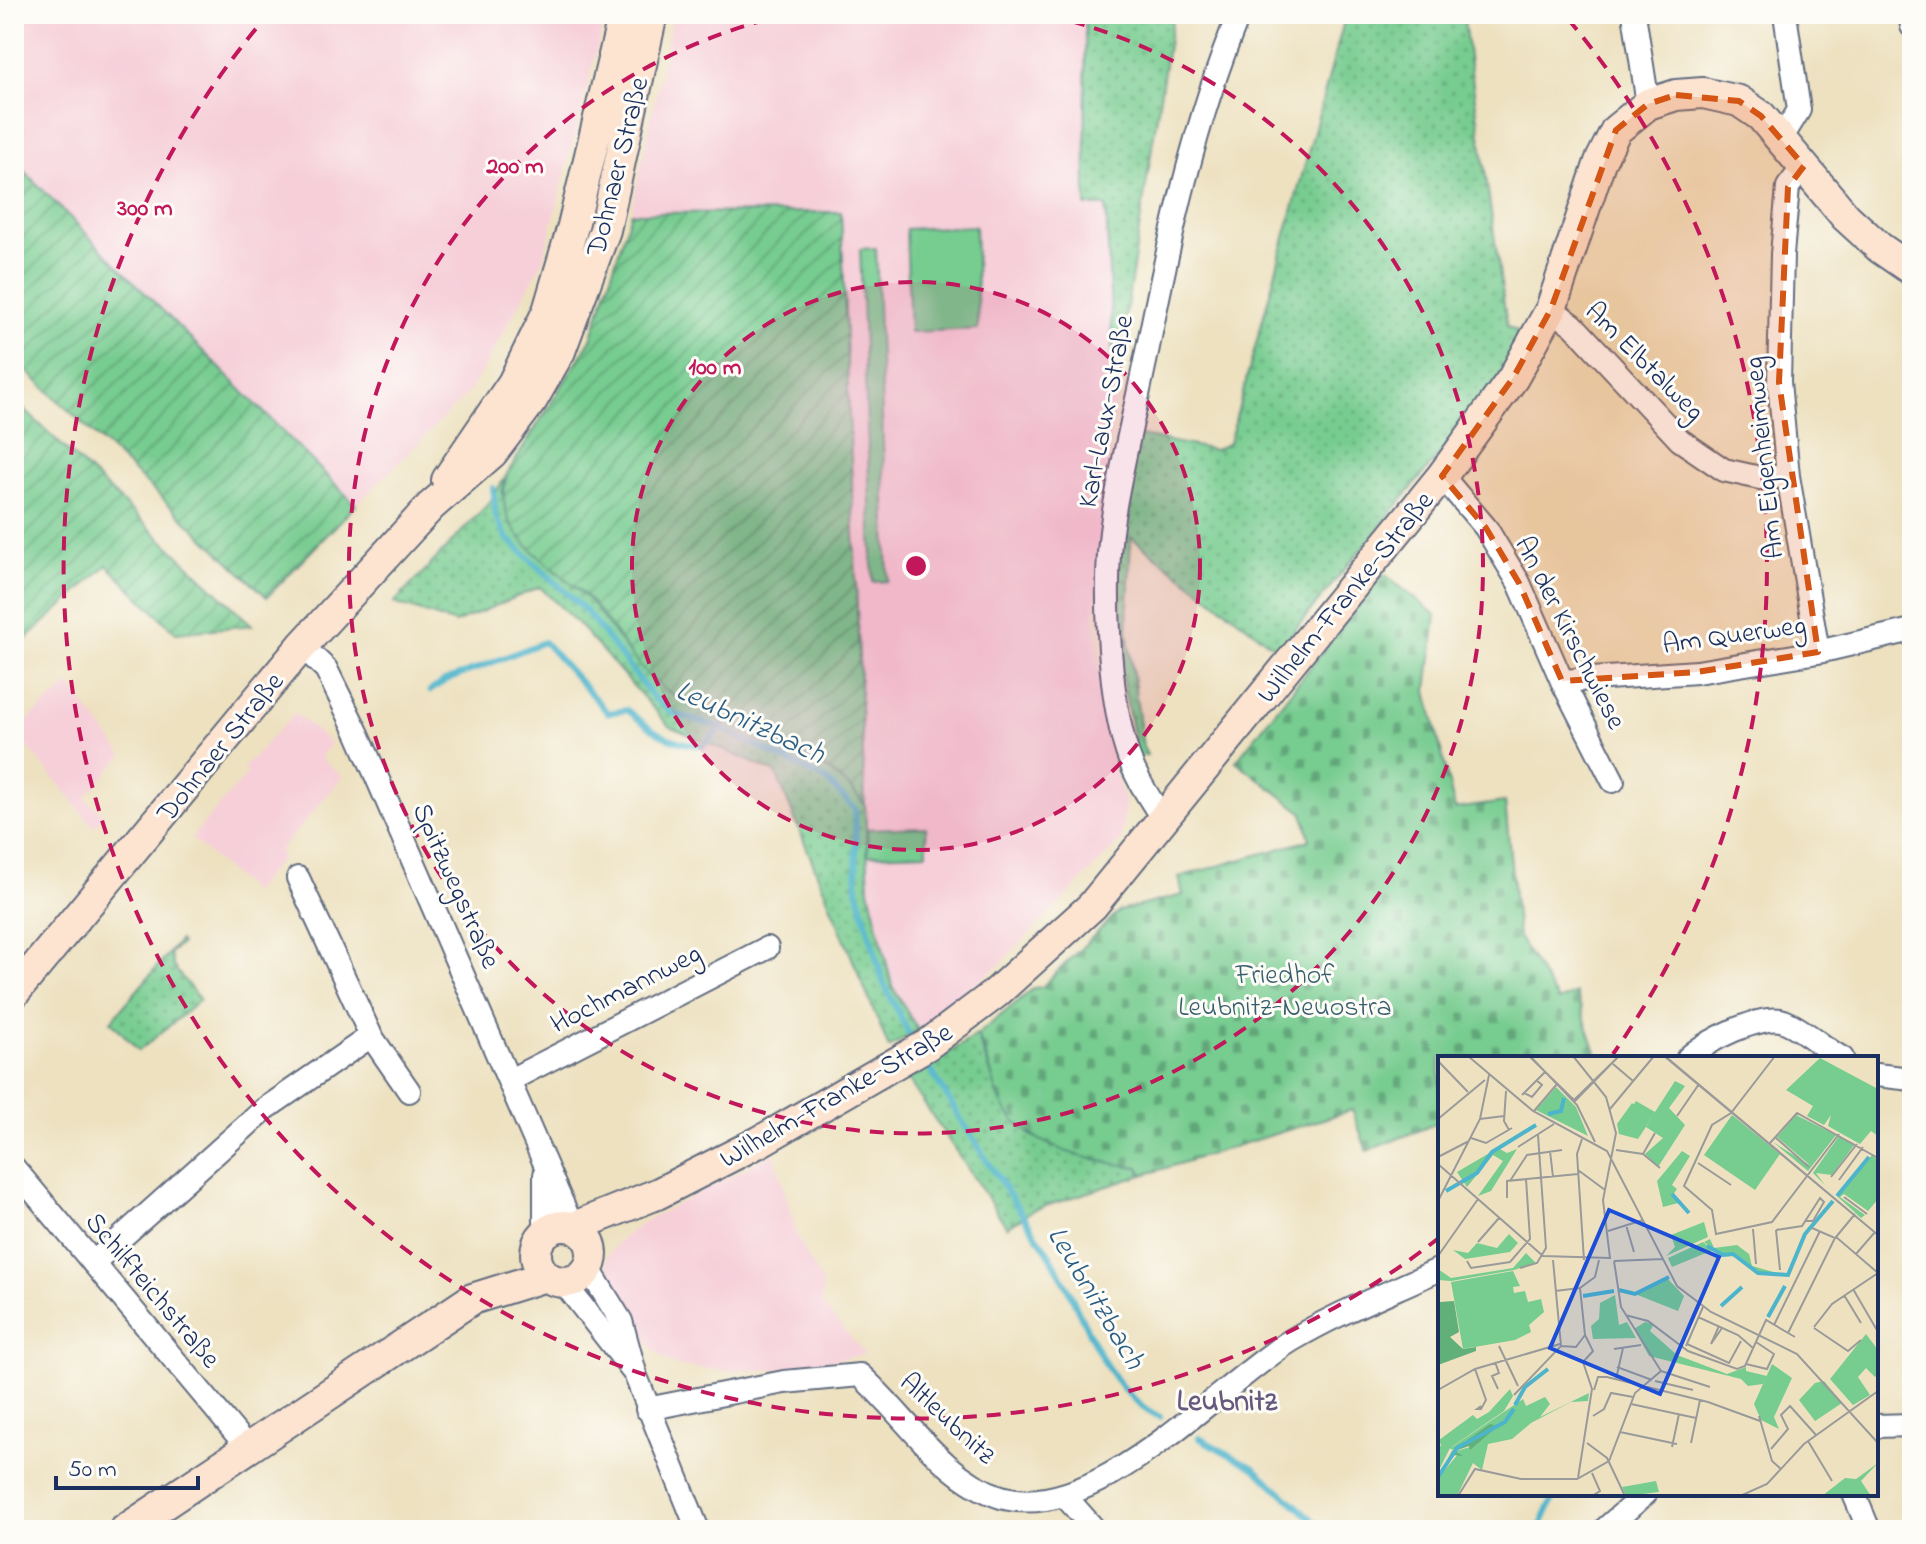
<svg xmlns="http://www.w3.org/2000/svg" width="1926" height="1544" font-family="'Indie Flower',sans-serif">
  <defs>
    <pattern id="grass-dots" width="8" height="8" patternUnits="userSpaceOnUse" patternTransform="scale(2)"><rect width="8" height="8" fill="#77cc90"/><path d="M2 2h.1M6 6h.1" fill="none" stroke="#61a679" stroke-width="1.8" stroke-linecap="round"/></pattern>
    <pattern id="cemetery-stones" width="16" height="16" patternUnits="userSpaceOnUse" patternTransform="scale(2)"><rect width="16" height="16" fill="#77cc90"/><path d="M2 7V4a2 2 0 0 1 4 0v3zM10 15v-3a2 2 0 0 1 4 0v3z" fill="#61a679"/></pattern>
    <pattern id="garden-furrows" width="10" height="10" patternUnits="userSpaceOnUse" patternTransform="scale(2)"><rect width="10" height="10" fill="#77cc90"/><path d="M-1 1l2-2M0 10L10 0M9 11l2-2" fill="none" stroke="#61a679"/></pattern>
  </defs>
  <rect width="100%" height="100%" fill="#fdfcf7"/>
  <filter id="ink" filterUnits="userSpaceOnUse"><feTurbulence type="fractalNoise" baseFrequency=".0125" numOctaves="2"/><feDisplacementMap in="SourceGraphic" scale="16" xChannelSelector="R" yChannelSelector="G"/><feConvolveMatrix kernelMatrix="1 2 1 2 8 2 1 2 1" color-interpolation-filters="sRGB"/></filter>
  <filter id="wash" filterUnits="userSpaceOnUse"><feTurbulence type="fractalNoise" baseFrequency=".006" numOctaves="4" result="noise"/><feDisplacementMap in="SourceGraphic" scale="32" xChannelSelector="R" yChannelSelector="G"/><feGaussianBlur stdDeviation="1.8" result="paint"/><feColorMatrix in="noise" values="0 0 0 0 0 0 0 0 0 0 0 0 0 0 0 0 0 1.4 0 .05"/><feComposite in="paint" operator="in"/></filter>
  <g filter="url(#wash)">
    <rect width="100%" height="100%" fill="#ede1c0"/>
    <path fill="#f6cfd9" d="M14,14H606L542,263L471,390L356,505L14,161Z
      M673,14H1085L1087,206L1106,205L1115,391L1094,620L1106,739L1125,806L1121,840L998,966L918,1030L892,986L869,889L841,212L631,213Z
      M69,685L123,755L85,798L104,815L94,827L15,731Z
      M295,713L331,744L320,757L343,777L278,852L283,856L252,892L191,838L248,773L243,768Z
      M774,1153L797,1236L823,1286L821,1303L865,1354L787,1369L727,1371L678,1366L665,1360L651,1347L610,1282L605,1270L608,1256L616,1244L640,1224Z"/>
    <path fill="url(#grass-dots)" stroke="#497e77" stroke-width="2" d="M1085,14H1173L1119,357L1113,358L1106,206H1086Z
      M1346,14H1463L1507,326L1524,335L1486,398L1278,650L1131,537L1127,630L1143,747L1147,755L1137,756L1110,615L1130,434L1215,450L1229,443Z
      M507,474L502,493L514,529L591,602L628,652L670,693L821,765L848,784L865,805L869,889L892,986L918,1030L889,1048L776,773L669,726L578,624L540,587L455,623L394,603L489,503Z
      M179,941L181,944L170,953L173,966L200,1000L139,1051L111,1021Z
      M977,1035L994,1081L1030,1135L1098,1160L1139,1167L1143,1175L1033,1210L1007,1227L907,1078Z"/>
    <path fill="url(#cemetery-stones)" stroke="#497e77" stroke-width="2" d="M1384,574L1436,615L1427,691L1455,809L1505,802L1518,937L1558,1001L1576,993L1598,1058H1440V1122L1367,1151L1352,1110L1143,1175L1139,1167C1095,1162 1032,1149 1006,1110C991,1088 991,1058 977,1035L1034,988L1042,987L1119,911L1183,895L1179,877L1310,840L1303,813L1236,761Z"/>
    <path fill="url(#garden-furrows)" stroke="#497e77" stroke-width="2" d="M14,161L356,505L267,597L14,359Z
      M841,212L865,805C816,742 736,734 672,694C636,672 619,634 592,603C568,576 531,557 513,527C502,509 502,493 507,474L591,339L631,213Z
      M14,400L252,625L176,633L107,565L14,650Z"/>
    <path fill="#77cc90" stroke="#497e77" stroke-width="2" d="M975,226L978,329L910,332L906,229Z
      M876,248L888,581L873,582L860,249Z
      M926,827L927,853L868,855L867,829Z"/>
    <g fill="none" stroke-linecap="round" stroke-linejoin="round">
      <path stroke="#4cb4cb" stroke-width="6" d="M493,488L496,517L507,538L585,610L654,698L672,713L721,728L825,779L855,809L857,889L883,982L909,1034
        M430,691L445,681L544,642L608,713L627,710C652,731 669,743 703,746L721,728
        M929,1067C966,1129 1004,1188 1045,1248C1082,1301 1097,1387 1160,1417
        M1904,1295H1912
        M1199,1438L1254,1468L1324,1530
        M1539,1530L1555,1494"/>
    </g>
  </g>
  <g filter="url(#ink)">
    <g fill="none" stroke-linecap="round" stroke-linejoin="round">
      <defs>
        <path id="street" d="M1634,14L1648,104
          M1910,14L1912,26
          M1781,139L1799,110L1785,14
          M1804,166L1788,187L1782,254L1779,382L1788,476L1818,652
          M1551,309L1573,325L1680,440L1724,470L1760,478L1788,476
          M1442,476L1486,528L1519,583L1562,681L1613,781
          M302,646L326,669L358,734L572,1226
          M1562,681L1697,672L1818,652L1912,630
          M1164,821C1150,799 1135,777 1127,752C1108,692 1103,580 1113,517C1122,462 1136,407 1147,352C1170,236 1194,123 1239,14
          M298,878L371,1036L409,1091
          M1688,1058C1703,1042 1762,1013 1784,1021C1804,1029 1823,1048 1842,1058
          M1876,1075L1912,1079
          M510,1080L767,948
          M14,1168L248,1448
          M545,1233V1175
          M93,1263L265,1109L371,1036
          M589,1269L621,1321L634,1369
          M564,1283L635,1374L698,1530
          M647,1409L784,1382L860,1375C904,1414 943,1479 1001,1497C1096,1525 1218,1385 1292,1340C1339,1312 1391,1292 1440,1269
          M1876,1426L1912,1425
          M1854,1494L1869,1530
          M1064,1495L1095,1530
          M1604,1530L1645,1494"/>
        <path id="secondary" d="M447,480L513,383L548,311L573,226L624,14
          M14,993L302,646L431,506L492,453L532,400L560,351L605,230L652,14
          M536 1254a28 28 0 1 1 56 0a28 28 0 1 1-56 0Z
          M574,1227L657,1194L759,1142L927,1045L996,993L1092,906L1442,476L1513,378L1551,309L1600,162L1616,130L1648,104L1676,95L1703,93L1739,101L1761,116L1846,217L1880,248L1912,270
          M125,1530L472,1299L546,1276"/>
      </defs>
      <use href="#street" stroke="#646d80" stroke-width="26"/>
      <use href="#secondary" stroke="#646d80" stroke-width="34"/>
      <use href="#street" stroke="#fff" stroke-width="22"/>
      <use href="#secondary" stroke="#fde4d1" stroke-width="30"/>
    </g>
  </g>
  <path fill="#d45514" fill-opacity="0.2" stroke="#d45514" stroke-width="6" stroke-dasharray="16 10" stroke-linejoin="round" d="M1676,95L1739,101L1761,116L1804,166L1788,187L1779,382L1818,652L1697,672L1562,681L1519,583L1486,528L1442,476L1513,378L1551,309L1616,130L1648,104Z"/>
  <circle cx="916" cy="566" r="284" fill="#c2185b" fill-opacity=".12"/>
  <g fill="none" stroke="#c2185b" stroke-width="4" stroke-dasharray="14 10">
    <circle cx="916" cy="566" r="284"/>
    <path d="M1048 15A567 567 0 1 1 784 15"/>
    <path d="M1440 1237A851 851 0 0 1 264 19M1568 19A851 851 0 0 1 1613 1054"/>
  </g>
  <g text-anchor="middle" stroke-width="6" stroke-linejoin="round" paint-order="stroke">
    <g font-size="28" fill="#1b2f5e" stroke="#fdfcf7">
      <text transform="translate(616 166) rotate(-76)" y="10">Dohnaer Straße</text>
      <text transform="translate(1646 360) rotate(45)" y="10">Am Elbtalweg</text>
      <text transform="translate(1104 411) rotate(-79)" y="10">Karl-Laux-Straße</text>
      <text transform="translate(1762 458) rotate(-96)" y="10">Am Eigenheimweg</text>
      <text transform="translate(1344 596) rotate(-51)" y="10">Wilhelm-Franke-Straße</text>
      <text transform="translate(1572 632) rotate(63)" y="10">An der Kirschwiese</text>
      <text transform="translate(1734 633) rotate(-8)" y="10">Am Querweg</text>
      <text transform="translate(219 746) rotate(-51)" y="10">Dohnaer Straße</text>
      <text transform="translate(458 885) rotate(66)" y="10">Spitzwegstraße</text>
      <text transform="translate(625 987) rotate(-27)" y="10">Hochmannweg</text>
      <text transform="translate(835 1094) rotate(-30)" y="10">Wilhelm-Franke-Straße</text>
      <text transform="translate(154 1289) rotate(50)" y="10">Schilfteichstraße</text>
      <text transform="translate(949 1417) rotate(43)" y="10">Altleubnitz</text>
    </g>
    <g font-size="28" fill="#375e6d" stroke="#fdfcf7">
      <text x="1285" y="983">Friedhof<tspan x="1285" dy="32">Leubnitz-Neuostra</tspan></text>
    </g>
    <g font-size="30" font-style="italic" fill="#2c5e84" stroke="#fdfcf7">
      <text transform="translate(751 721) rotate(25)" y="10">Leubnitzbach</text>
      <text transform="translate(1097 1297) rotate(59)" y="10">Leubnitzbach</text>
    </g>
    <g font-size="30" font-weight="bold" fill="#66597f" stroke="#fdfcf7">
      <text x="1227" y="1410">Leubnitz</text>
    </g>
  </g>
  <g transform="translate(1438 1056)">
    <rect width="440" height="440" fill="#ede1c0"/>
    <path d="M382,2L440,33V80L433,75L422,88L390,70L393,59L386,69L369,60L375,50L348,34ZM294,59L342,98L317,134L266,99ZM358,59L398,79L370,115L335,86L373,110L339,81ZM401,80L417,88L394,119L378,117L387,129L375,117ZM60,92L69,97L79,93L53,135L40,140L65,105L55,99L29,131L19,116ZM434,99L440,104V143L430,155L406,138L402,141L427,159L423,162L400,141ZM71,178L80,187L72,196L27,203L15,194L30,197L39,187L59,192ZM88,197L98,207L76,214L13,225L0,224V213L13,222L75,212ZM207,266L216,268L212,275L239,299L289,318L308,311V315L329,320L325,328L310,330L303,323L211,300L196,273ZM151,337L150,345L133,346L93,367L74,383L50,388L44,414L35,407L20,438L0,440V422L21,397L15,396L32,391L63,367L16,394L3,389L1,384L14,391L85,343L88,350L107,341L112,348L102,361ZM218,425L221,436L188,440L184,431Z" fill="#77cc90"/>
    <path d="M16,245L21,276L12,281L25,293L38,291V295L0,309V251L2,246ZM52,368L60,370L32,394L31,390L17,395L25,400L14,399L0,422L14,395Z" fill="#61b07a"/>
    <path d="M177,239L181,269L189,266L198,282L155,283L153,270L161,263L162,247Z" fill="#77cc90"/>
    <path d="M118,31L138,51L150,80L98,54ZM194,47L213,63L200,83L181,78L179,68ZM272,183L276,192L299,189L311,198L314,210L346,219L320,216L296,197L285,200L266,186ZM440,407L423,425L433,440H384L407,422L418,423Z" fill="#77cc90"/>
    <path d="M237,25L247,30L231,52L247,69L220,111L207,98L225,82L208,71L213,63L194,51L198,45L217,56ZM244,95L252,100L234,129L239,133L235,139L244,146L225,151L219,125ZM266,166L270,181L228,200L237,191L233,179ZM265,186L275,194L234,211L230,202ZM75,215L82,230L75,231L76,237L87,235L90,246L103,243L106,256L91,269L93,276L77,284L25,293L13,226ZM229,222L246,240L240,255L197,238ZM428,278L440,294V318L437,321L428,312L420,321L432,339L415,349L392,323ZM334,308L354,322L336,361L341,373L323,364L316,348ZM72,333L75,340L66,355L12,392L0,416V394L3,389L10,391L1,384L35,359L39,363L51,356Z" fill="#77cc90"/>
    <path d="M386,325L404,347L377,365L361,344L377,327Z" fill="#77cc90"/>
    <path fill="none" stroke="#4cb4cb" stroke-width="4" d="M110,58L123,55L126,42M8,135L39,117L54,96L98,69M234,138L251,157M399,140L431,101M269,190L285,199L295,198L320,217L350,219L367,178L395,145M181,234L197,238L231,221M145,240L176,235M283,250L304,231M330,261L347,230M77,349L87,331L110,313M0,421L19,392L67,366L76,353"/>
    <path fill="none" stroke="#999a99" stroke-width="2" d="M30,0L95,55L169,95L239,230L273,256L359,298L440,387M91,0L136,44L181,0M92,0L139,49L157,86M226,0L440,179M227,0L440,179M337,0L293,57L274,69L246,130L274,154L278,178L334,166L401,78M0,5L30,36M175,8L195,25M68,35L66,65L71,74M86,37L94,41L104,29L98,24M84,39L107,16M136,46L181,0M172,53L216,0M96,55L119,28M239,60L261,28M0,63L47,24M42,63L66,60M337,81L371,111M33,82L48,87L74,72M144,83L139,98L146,204M332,87L359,57L440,102M80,91L116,68M178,94L205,98L222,112M112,95L115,121M205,98L217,77M0,101L31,85M260,107L293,129M0,108L105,200L172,202L165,144L178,77L168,41L135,0M140,114L167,134M393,121L419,88M401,124L425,91M72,125L89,99L124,94M406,141L429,158M69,142V125L140,118M0,145L42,63L51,19M417,158L398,181L440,217M188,169L196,196M315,173L318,208M338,174L364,170L382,142L386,146L375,165H367M338,174L342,214M170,175L205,164M40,186L61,162M418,198L437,176M0,200L40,143M29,205L33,212L72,206L92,183L88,123M176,205L225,203M82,212L99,207L108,192L100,79M415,233L440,276M117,235L142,232M406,239L423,267M187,259L210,265L250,295L299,313L307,310L328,264L357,281M260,261L300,279L315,292M336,269L382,175M281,270L273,288L284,272M376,271L394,248L440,217M376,272L410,295L423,284M350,277L397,182L374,172M249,288L291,307L303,285M61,290L80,330M123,290L138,291L147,279M248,290L265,251M176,293L203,289M57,306L61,317L54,320L60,333M308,308L329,313L336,298L318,286M179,311L214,324M37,313L48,344L43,353H39L43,350M223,315L272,331M178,323L185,292M217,325L255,334M0,334L37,313L122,288M156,334L160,321H169L270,346L322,365M76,339L123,290L115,204M193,348L258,362M155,360L166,353L173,337L195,341M321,360L334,405L343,413M182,376L239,388M370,385L394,425M149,387L169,402L187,440M253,387L262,344M234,391L241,358M333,393L350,373L343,359L352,350L378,379M154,417L162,435L154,440M140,422L154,333L145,306L155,295L147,279L142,232L157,221L161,204M20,440L37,413L83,423H139L171,405L197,337L223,315L183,251L176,205M302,440L329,428L366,388L440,335"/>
    <path fill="#1d4ed8" fill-opacity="0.15" stroke="#1d4ed8" stroke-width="4" d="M171,154L281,201L222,338L112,292Z"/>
    <rect width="440" height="440" fill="none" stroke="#1b2f5e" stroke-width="4"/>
  </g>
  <circle cx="916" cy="566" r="12" fill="#c2185b" stroke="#fdfcf7" stroke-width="4"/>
  <g font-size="24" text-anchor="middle" font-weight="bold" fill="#c2185b" stroke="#fdfcf7" stroke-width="6" stroke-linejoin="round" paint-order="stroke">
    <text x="515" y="173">200 m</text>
    <text x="145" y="215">300 m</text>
    <text x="715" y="374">100 m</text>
  </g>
  <rect width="1926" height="1544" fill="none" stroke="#fdfcf7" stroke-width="48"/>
  <path d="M56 1476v12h142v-12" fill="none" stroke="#1b2f5e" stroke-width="4"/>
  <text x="68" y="1476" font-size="24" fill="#1b2f5e" stroke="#fdfcf7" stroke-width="6" paint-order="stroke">50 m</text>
</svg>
